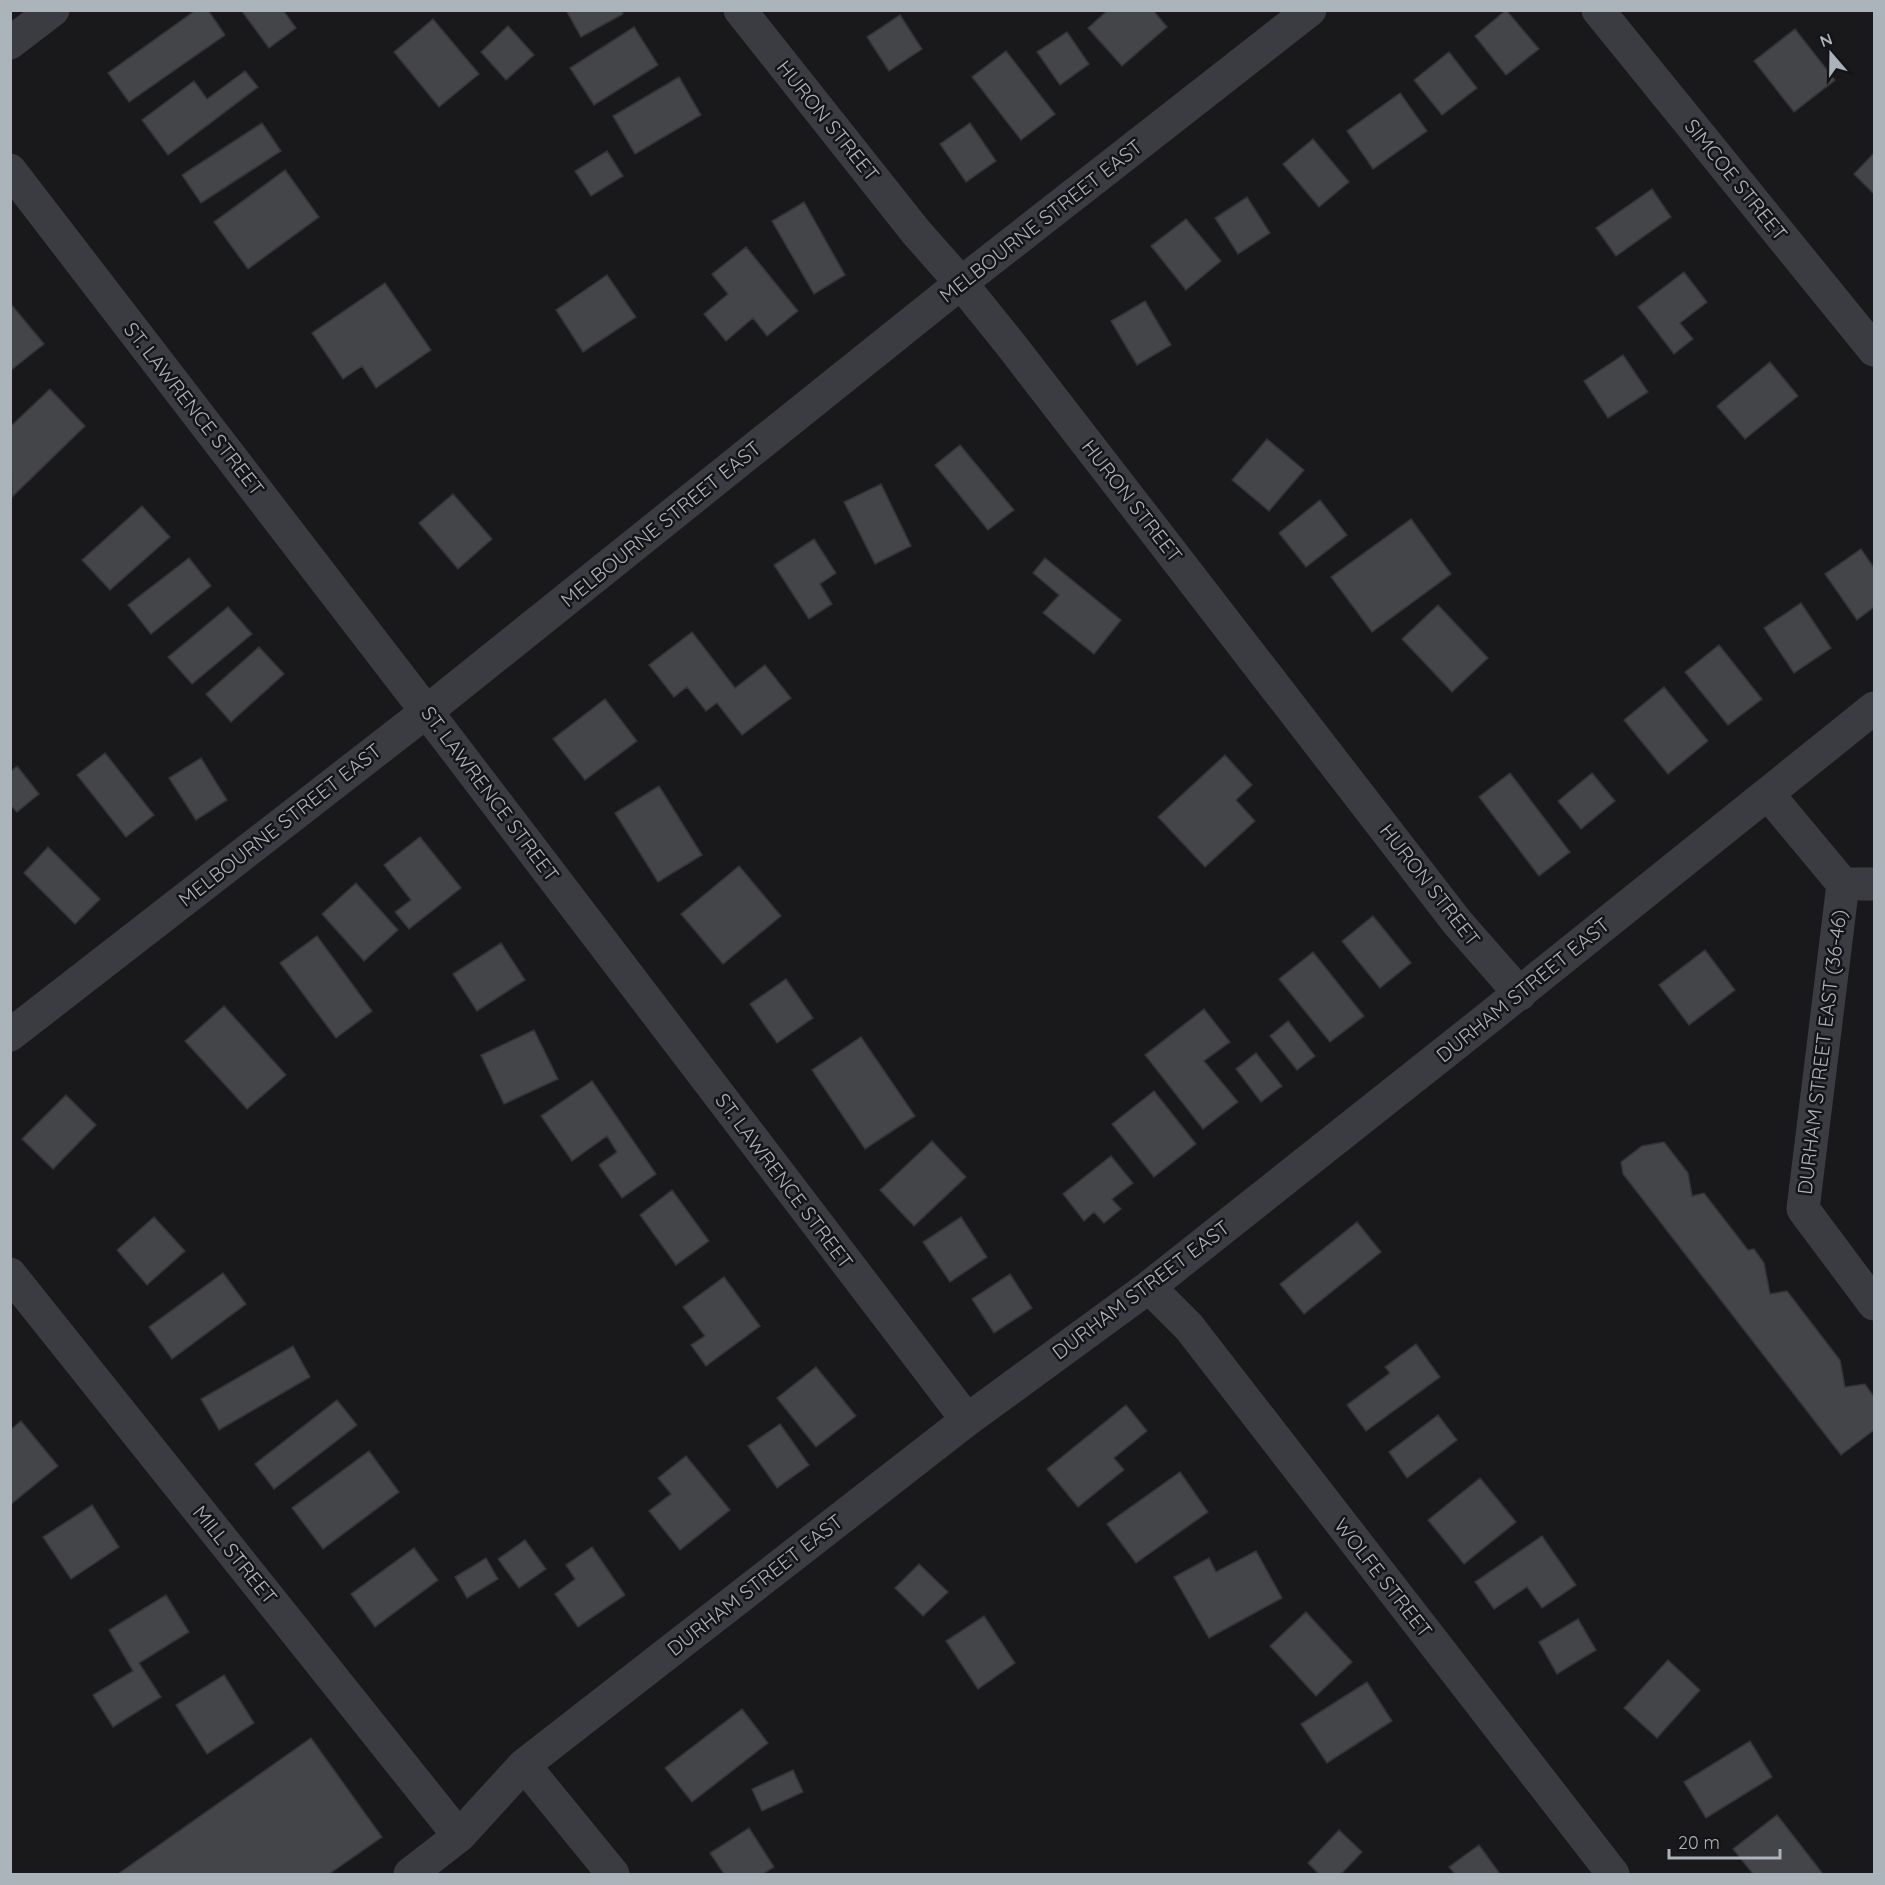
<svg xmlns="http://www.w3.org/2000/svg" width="1885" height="1885" font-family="Quicksand,sans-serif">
  <rect width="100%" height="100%" fill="#19191b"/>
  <path fill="#434548" stroke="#333438" stroke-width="1.5" d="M196,10H208L225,35L129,102L108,73Z
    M241,10H283L296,28L269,48Z
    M566,10H621L623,14L581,37Z
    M1108,10H1153L1167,27L1122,66L1088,28Z
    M1506,10L1539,49L1506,75L1475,36Z
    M900,15L922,49L889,71L867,37Z
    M433,19L479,74L439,107L394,52Z
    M508,26L534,55L506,80L481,52Z
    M634,27L658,65L594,105L570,68Z
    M1795,29L1835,80L1794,112L1754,61Z
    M1067,32L1089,64L1060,85L1037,52Z
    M1006,51L1055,114L1021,140L972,77Z
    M1449,52L1477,88L1442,115L1414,80Z
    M245,71L258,87L168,155L142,120L194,81L207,99Z
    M679,77L701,115L635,154L613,116Z
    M1400,93L1427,131L1373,169L1347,131Z
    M262,123L281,151L201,203L182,175Z
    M970,123L996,161L966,182L940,144Z
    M1313,139L1349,182L1319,207L1283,164Z
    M607,151L623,176L591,196L575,171Z
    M1874,153V194L1854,174Z
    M285,170L319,217L248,269L214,222Z
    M1652,189L1671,217L1616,256L1596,228Z
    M1247,197L1270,233L1238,254L1215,218Z
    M804,202L845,275L814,294L772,221Z
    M1186,219L1221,261L1186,290L1151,246Z
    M746,247L798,311L767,336L753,318L726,341L704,314L728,294L712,274Z
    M1684,272L1707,302L1680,323L1693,339L1674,354L1638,307Z
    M607,275L636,317L583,352L556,310Z
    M385,283L431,350L376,388L362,366L343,379L312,333Z
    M1145,301L1171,345L1137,365L1111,321Z
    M10,303L44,344L10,371Z
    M1623,355L1648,392L1608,418L1584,381Z
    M1770,362L1798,396L1745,439L1717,406Z
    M50,389L85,426L12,497L10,427Z
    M1267,439L1304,470L1269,511L1232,480Z
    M960,445L1014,510L988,530L935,465Z
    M881,484L911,546L875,564L844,502Z
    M453,494L492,539L458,569L419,523Z
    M1320,500L1347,535L1306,567L1279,533Z
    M142,506L170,537L110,590L82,560Z
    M1411,519L1451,574L1372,632L1331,577Z
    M814,539L836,573L820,584L832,604L809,619L774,565Z
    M1861,549L1874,568V607L1857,620L1825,574Z
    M189,558L211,586L151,634L128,605Z
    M1045,558L1121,620L1094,654L1043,613L1059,595L1033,573Z
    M1801,603L1831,648L1794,673L1764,628Z
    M1438,605L1488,658L1452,692L1402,639Z
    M228,607L252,634L192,684L168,657Z
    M692,632L735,688L765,665L791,698L742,735L717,703L706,711L687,687L674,697L649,665Z
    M1719,645L1762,699L1728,725L1685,672Z
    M259,647L284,674L231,722L206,694Z
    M1664,687L1708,741L1668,774L1624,720Z
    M605,699L637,741L585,780L553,739Z
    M105,753L154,815L126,837L77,775Z
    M1225,755L1252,785L1236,800L1255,821L1205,867L1158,817Z
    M201,758L227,800L196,820L169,778Z
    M17,766L39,794L17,812L10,805V772Z
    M1510,773L1570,852L1539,876L1479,797Z
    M1592,773L1615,801L1581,829L1558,801Z
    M659,786L702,855L658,882L615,813Z
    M420,837L461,888L409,929L395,912L411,900L384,865Z
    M48,847L100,899L75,924L24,873Z
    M739,866L781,916L723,964L681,914Z
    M356,883L398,930L364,961L322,914Z
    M1373,916L1411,963L1380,988L1342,941Z
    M317,936L372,1011L336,1038L280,963Z
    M501,943L525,980L477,1011L453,974Z
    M1705,950L1735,990L1689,1025L1659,985Z
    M1313,952L1364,1016L1330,1042L1279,979Z
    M786,979L813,1018L777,1043L750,1004Z
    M224,1006L286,1075L247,1109L185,1041Z
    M1204,1009L1230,1042L1204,1061L1238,1102L1203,1129L1145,1055Z
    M1288,1021L1315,1056L1297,1070L1270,1036Z
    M534,1030L558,1079L504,1104L481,1055Z
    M861,1037L915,1116L865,1149L812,1070Z
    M1256,1053L1282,1086L1261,1102L1236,1069Z
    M592,1081L656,1174L622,1198L599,1165L617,1152L607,1136L572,1161L541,1116Z
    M1154,1091L1196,1144L1154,1177L1112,1124Z
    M66,1095L96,1125L53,1169L22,1139Z
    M932,1141L966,1177L914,1226L880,1190Z
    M1664,1142L1688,1173L1692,1196L1704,1193L1748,1250L1754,1249L1764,1263L1770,1294L1787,1291L1840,1360L1845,1387L1865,1384L1874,1397V1430L1841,1455L1623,1174L1621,1162L1642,1146Z
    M1111,1156L1133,1183L1112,1199L1121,1209L1104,1223L1094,1212L1084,1221L1063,1194Z
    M672,1190L709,1241L676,1265L640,1215Z
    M154,1217L185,1251L147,1285L117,1250Z
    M961,1217L987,1257L950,1282L923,1242Z
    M1357,1222L1381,1252L1304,1314L1280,1284Z
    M223,1273L246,1304L172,1359L149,1327Z
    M1010,1274L1032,1308L994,1333L972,1299Z
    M724,1277L760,1326L706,1366L691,1345L705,1336L683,1307Z
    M1416,1344L1440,1377L1366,1431L1347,1405L1390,1373L1385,1367Z
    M293,1346L310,1377L219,1430L201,1399Z
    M816,1367L856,1416L816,1447L777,1398Z
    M337,1400L357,1425L274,1489L255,1464Z
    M1126,1405L1147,1431L1114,1458L1124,1470L1078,1507L1047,1469Z
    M1438,1415L1457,1440L1407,1478L1389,1452Z
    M21,1421L58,1466L10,1505V1430Z
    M780,1424L809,1465L777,1488L748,1446Z
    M369,1451L399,1492L323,1549L292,1508Z
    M686,1456L730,1510L680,1550L649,1511L671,1494L658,1478Z
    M1180,1472L1208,1512L1136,1563L1107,1524Z
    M1480,1478L1516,1522L1464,1564L1428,1520Z
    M92,1505L119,1547L71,1579L43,1537Z
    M1542,1536L1576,1585L1542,1608L1527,1587L1494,1609L1475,1582Z
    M525,1540L546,1569L519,1588L498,1559Z
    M592,1547L625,1595L578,1627L555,1594L575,1579L566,1565Z
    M414,1548L438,1580L375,1627L351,1594Z
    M1256,1551L1282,1598L1209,1638L1174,1577L1209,1558L1216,1572Z
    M486,1558L498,1579L467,1598L455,1577Z
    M919,1564L948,1592L923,1616L895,1588Z
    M166,1595L189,1632L139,1663L161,1697L113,1727L93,1695L133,1671L109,1630Z
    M1306,1612L1352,1662L1316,1696L1270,1646Z
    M984,1616L1015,1663L978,1689L946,1641Z
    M1578,1619L1596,1650L1557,1674L1539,1642Z
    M1668,1660L1700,1690L1657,1738L1624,1708Z
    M224,1675L254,1723L207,1754L176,1705Z
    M1367,1682L1392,1721L1327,1763L1301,1724Z
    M742,1709L768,1743L692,1802L665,1768Z
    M311,1738L382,1837L329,1874H118Z
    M1750,1741L1772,1777L1706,1818L1684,1782Z
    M793,1770L803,1792L762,1811L752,1789Z
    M1777,1815L1823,1874H1753L1733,1849Z
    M749,1828L774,1867L763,1874H724L710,1853Z
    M1339,1830L1362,1852L1341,1874H1319L1308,1863Z
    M1479,1845L1500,1874H1455L1449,1867Z"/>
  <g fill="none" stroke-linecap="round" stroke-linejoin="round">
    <path stroke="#3a3c41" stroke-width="33" d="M740,10L916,232L961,283L1011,345L1457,922L1520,994
      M1598,10L1874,350
      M10,43L53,10
      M10,170L446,737L967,1420
      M1768,794L1843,884H1874
      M1843,884L1803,1209L1874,1304
      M10,1035L426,712L961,283L1310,10
      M10,1274L459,1836
      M1149,1287L1189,1327L1613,1874
      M524,1765L613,1874
      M410,1874L459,1836L524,1765L967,1420L1149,1287L1492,1015L1874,708"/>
  </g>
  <g text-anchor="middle" stroke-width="5" stroke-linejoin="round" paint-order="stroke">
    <g font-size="20" fill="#abb3bb" stroke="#141417">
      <text transform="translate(828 121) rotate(51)" y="7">HURON STREET</text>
      <text transform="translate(1736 180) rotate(51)" y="7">SIMCOE STREET</text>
      <text transform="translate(1041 221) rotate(-38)" y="7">MELBOURNE STREET EAST</text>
      <text transform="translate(194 409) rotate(52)" y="7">ST. LAWRENCE STREET</text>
      <text transform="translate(1132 501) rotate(52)" y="7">HURON STREET</text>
      <text transform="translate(661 524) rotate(-39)" y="7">MELBOURNE STREET EAST</text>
      <text transform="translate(490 794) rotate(53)" y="7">ST. LAWRENCE STREET</text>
      <text transform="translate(280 825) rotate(-38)" y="7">MELBOURNE STREET EAST</text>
      <text transform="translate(1430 885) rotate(52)" y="7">HURON STREET</text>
      <text transform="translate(1523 990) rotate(-39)" y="7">DURHAM STREET EAST</text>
      <text transform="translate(1822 1052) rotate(-83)" y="7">DURHAM STREET EAST (36-46)</text>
      <text transform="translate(784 1181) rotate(53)" y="7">ST. LAWRENCE STREET</text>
      <text transform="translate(1141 1290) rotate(-37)" y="7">DURHAM STREET EAST</text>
      <text transform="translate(235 1555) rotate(51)" y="7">MILL STREET</text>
      <text transform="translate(1383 1578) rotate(52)" y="7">WOLFE STREET</text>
      <text transform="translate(755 1585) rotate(-38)" y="7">DURHAM STREET EAST</text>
    </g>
  </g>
  <rect width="1885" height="1885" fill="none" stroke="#abb3bb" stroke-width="24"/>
  <g transform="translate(1831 54) rotate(340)" stroke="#141417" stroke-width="4.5" paint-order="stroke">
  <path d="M0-4.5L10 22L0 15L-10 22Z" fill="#abb3bb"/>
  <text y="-9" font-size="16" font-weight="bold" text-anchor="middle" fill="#abb3bb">N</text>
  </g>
  <path d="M1669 1849v9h111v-9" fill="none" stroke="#abb3bb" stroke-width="3"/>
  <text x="1678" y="1849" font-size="18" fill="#abb3bb" stroke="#141417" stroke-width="4.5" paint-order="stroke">20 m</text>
</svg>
